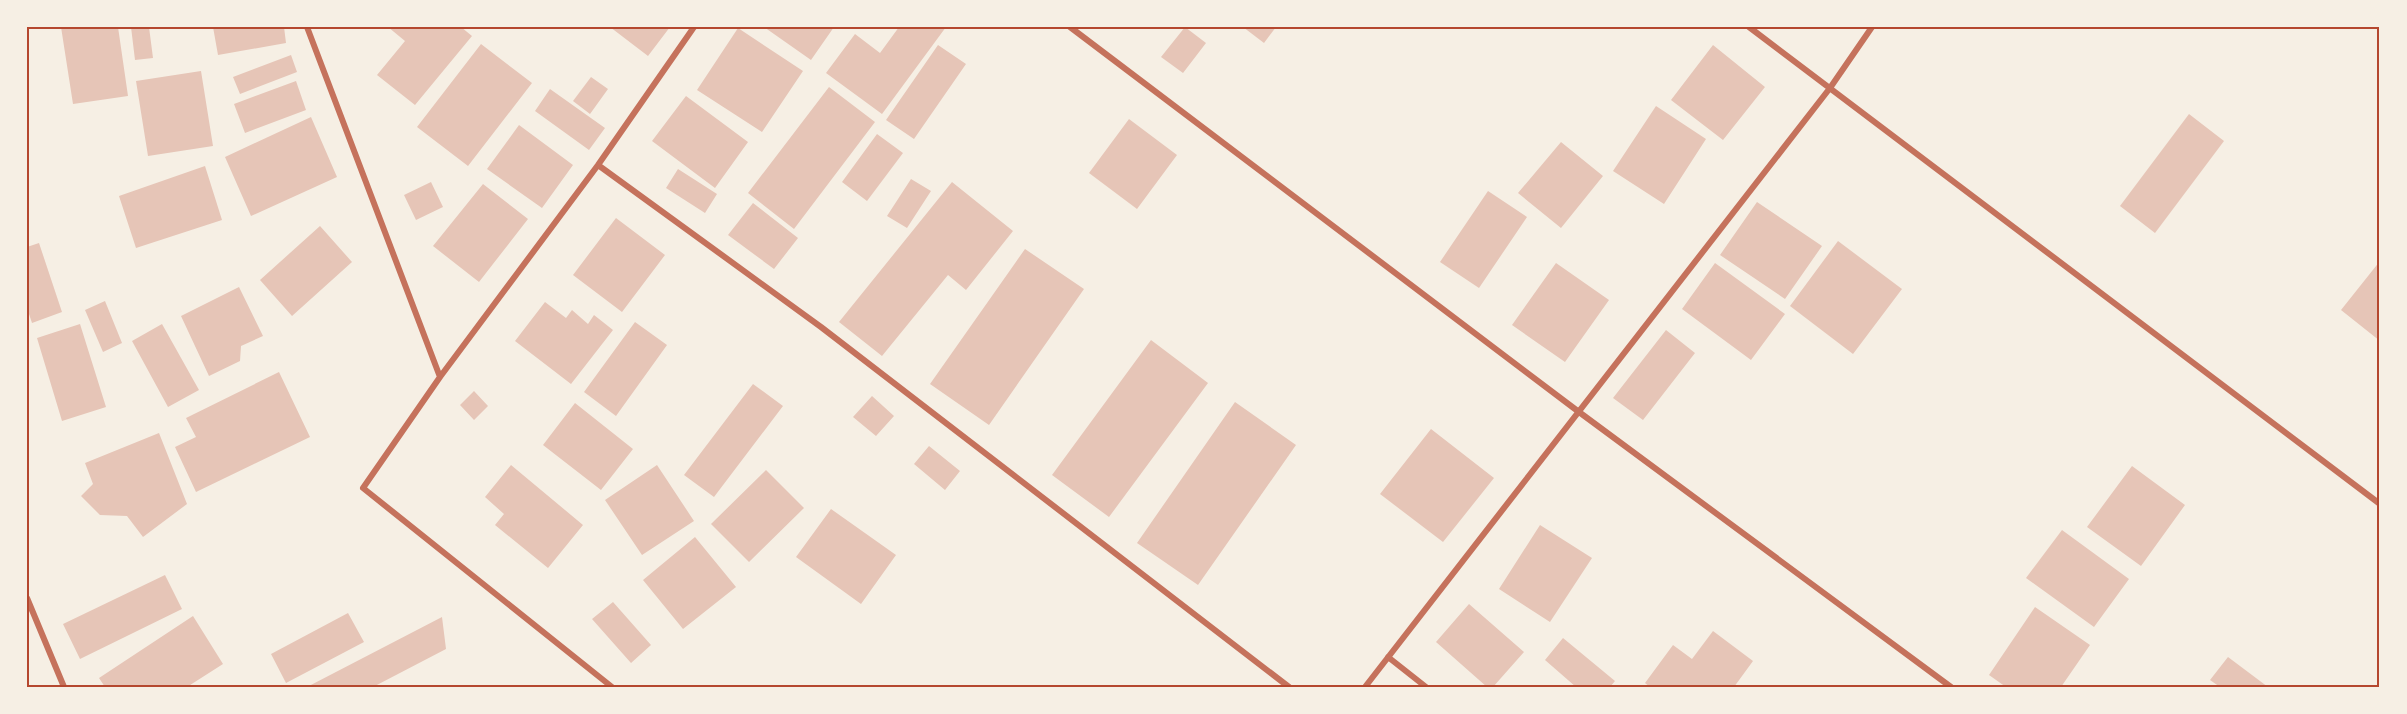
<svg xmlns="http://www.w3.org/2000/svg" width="2407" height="714" font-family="'Alegreya Sans',sans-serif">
  <rect width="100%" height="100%" fill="#f6efe4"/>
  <path fill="#e6c5b7" d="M61,27H118L128,96L73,104Z
    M131,27H149L153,58L135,60Z
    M213,27H284L286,43L218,55Z
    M388,27H461L472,36L415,105L377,75L405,41Z
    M610,27H670L648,56Z
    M764,27H834L811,60Z
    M899,27H946L882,114L826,73L855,34L880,53Z
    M1185,27L1206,43L1183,73L1161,57Z
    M1243,27H1276L1264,43Z
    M738,28L803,71L762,132L697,90Z
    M481,44L532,83L468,166L417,127Z
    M938,45L966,64L914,139L886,120Z
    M1713,45L1765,87L1723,140L1671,100Z
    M291,55L297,72L240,94L233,77Z
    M201,71L213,146L148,156L136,81Z
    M591,77L608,89L590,114L573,101Z
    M296,81L306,110L245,133L234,104Z
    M829,87L875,122L794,229L748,193Z
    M550,89L605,128L589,150L535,111Z
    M686,96L748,142L715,188L652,141Z
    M1656,106L1706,139L1664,204L1613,171Z
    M2189,114L2224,141L2155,233L2120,206Z
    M311,117L337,177L251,216L225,157Z
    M1129,119L1177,155L1137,209L1089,173Z
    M519,125L573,165L542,208L487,169Z
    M877,134L903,153L867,201L842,182Z
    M1561,142L1603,176L1561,228L1518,193Z
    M205,166L222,220L136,248L119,196Z
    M678,169L717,194L705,213L666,188Z
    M911,179L931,191L907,228L887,216Z
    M431,182L443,207L416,220L404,195Z
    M952,182L1013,231L966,290L948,275L882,356L839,322Z
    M483,184L528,219L479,282L433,246Z
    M1488,191L1527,217L1479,288L1440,262Z
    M1757,202L1822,246L1785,299L1720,255Z
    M753,203L798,238L774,269L728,235Z
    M616,218L665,255L622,312L573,275Z
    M320,226L352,262L292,316L260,280Z
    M1838,241L1902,289L1853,354L1790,306Z
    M39,243L62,312L32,323L27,308V247Z
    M1025,249L1084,289L989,425L930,384Z
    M2380,261V341L2341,310Z
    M1556,263L1609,300L1565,362L1512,325Z
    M1715,263L1785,314L1751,360L1682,309Z
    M239,287L263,336L241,346L240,361L209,376L181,316Z
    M105,301L122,343L103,352L85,310Z
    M545,302L566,318L572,310L588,324L594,315L613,330L571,384L515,341Z
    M635,322L667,345L616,416L584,392Z
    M80,324L106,407L62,421L37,338Z
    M162,324L199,390L168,407L132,341Z
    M1666,330L1695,353L1643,420L1613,398Z
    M1151,340L1208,383L1109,517L1052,475Z
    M279,372L310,437L196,492L175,447L196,437L186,418Z
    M753,384L783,406L714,497L684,475Z
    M474,391L488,406L474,420L460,405Z
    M872,396L894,416L876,436L853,417Z
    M1235,402L1296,445L1198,585L1137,543Z
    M575,403L633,449L601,490L543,445Z
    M1431,429L1494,478L1443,542L1380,494Z
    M159,433L187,504L143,537L127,516L100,515L81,496L93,484L85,463Z
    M929,446L960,471L945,490L914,464Z
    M511,465L583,525L548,568L495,525L504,514L485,497Z
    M657,465L694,521L642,555L605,500Z
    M2132,466L2185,505L2141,566L2087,527Z
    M766,470L804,508L749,562L711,524Z
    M831,509L896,555L861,604L796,557Z
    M1540,525L1592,558L1550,622L1499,589Z
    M2062,530L2129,579L2094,627L2026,578Z
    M695,537L736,587L683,629L643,580Z
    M165,575L182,609L80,659L63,624Z
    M613,602L651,645L631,663L592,619Z
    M1469,604L1524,652L1493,687H1487L1436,642Z
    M2035,607L2090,645L2061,687H2006L1989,675Z
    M348,613L364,642L286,683L271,654Z
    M193,616L223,664L187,687H105L99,678Z
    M442,617L446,649L373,687H307Z
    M1713,631L1753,661L1734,687H1650L1645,683L1673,645L1692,659Z
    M1563,638L1615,681L1610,687H1576L1545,660Z
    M2228,657L2268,687H2220L2210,680Z"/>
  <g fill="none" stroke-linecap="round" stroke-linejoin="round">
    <path stroke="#c5725c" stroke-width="6" d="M307,27L440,377
      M1070,27L1579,412L1951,687
      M1749,27L2380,504
      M598,165L821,327L1289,687
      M27,598L64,687
      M1388,657L1426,687
      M612,687L363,488L440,377L598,165L694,27
      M1365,687L1830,88L1872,27"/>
  </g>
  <rect width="2407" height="714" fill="none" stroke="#f6efe4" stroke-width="57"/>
  <rect x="28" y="28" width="2350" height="658" fill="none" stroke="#b5482f" stroke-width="2"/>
</svg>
